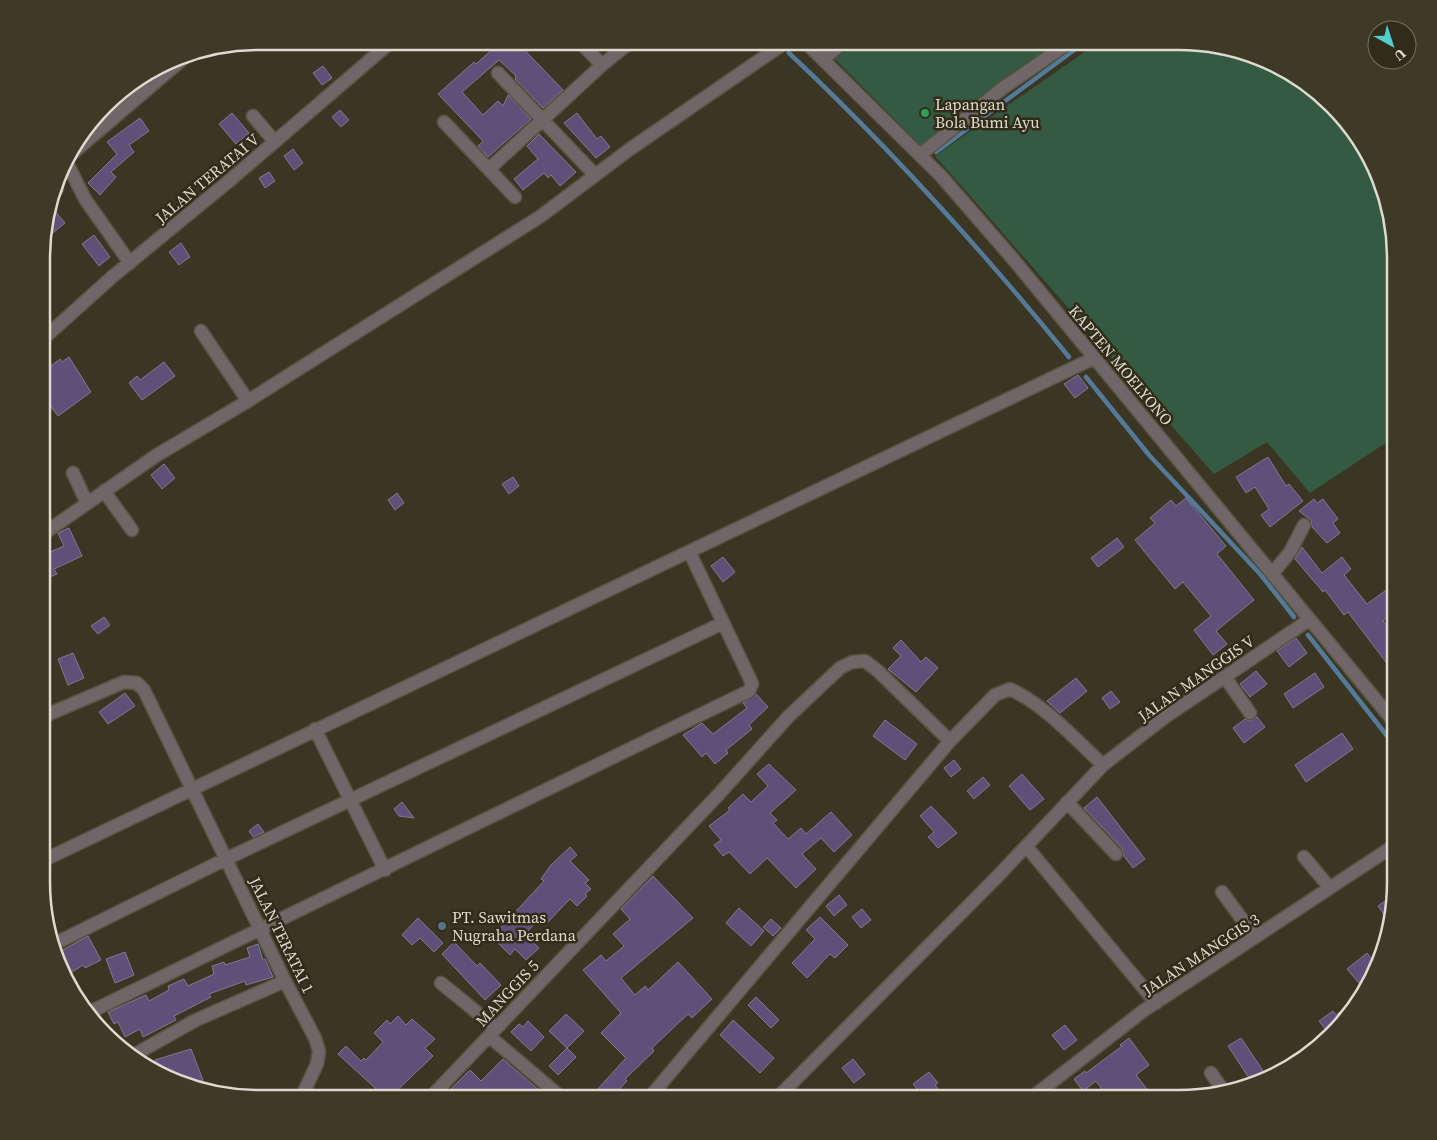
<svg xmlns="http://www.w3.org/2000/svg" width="1437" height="1140" font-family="'Source Serif 4',serif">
  <rect width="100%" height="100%" fill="#3b3624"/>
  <path fill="#345b41" d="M857,42H1057L1000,81L921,146L835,59Z
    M1099,42H1193L1262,58L1322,95L1379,175L1396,258V436L1310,493L1267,442L1214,474L935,156Z"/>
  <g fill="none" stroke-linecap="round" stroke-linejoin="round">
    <path stroke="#537b99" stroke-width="4.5" d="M789,53C890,148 982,250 1069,357
      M936,152L1085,42
      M1086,377L1149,455L1261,575L1294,617
      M1308,635L1395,746"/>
  </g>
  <path fill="#5d5179" stroke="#7f7a8e" d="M502,41H516L563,90L543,108L515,79L516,76L499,60L462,92L483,115L498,101L503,106L508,95L531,119L488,157L478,146L483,141L438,94L474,62L476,64Z
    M323,66L332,78L322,85L313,73Z
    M340,110L349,120L341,127L332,117Z
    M232,113L249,133L236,144L219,124Z
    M577,113L597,139L601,136L610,147L596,158L564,123Z
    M140,118L149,131L129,145L134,152L111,172L116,177L100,195L88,183L117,154L107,142Z
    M539,134L576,172L560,186L551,175L548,178L544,173L523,190L514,179L538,159L527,146Z
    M293,149L303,163L294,170L284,156Z
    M269,172L275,181L265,188L259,178Z
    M54,210L65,223L43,241V229L48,214Z
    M94,235L110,257L99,266L82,244Z
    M181,243L190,257L179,265L169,252Z
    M69,357L91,392L58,416L49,404L43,409V372L60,359L62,362Z
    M164,362L175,376L142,400L129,383L137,376L140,380Z
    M1078,375L1088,388L1075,398L1064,384Z
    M1268,457L1286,486L1289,484L1303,501L1270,527L1261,515L1269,509L1255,487L1246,493L1236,477Z
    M164,464L175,478L162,489L151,475Z
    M513,477L519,486L509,494L502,484Z
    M397,493L404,503L395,510L388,500Z
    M1186,498L1226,546L1217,554L1254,600L1216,631L1227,644L1213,655L1194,630L1211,616L1183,582L1175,589L1135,540L1155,523L1150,518L1171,500L1176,506Z
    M1314,499L1317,503L1323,499L1338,519L1333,523L1340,533L1327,543L1312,527L1311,520L1299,511Z
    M69,528L82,556L54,569L57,574L42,580V542L48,553L64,546L58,533Z
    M1117,538L1124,547L1098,567L1091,558Z
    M1302,547L1322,573L1342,557L1351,569L1344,575L1367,604L1396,583L1395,611L1383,621L1395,636V674L1348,612L1344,615L1325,590L1323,592L1295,559Z
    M723,557L735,572L723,582L711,566Z
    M104,617L110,625L98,634L91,626Z
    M1296,638L1307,653L1289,667L1277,651Z
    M901,640L921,662L926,657L938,668L916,692L888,669L901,656L893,648Z
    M73,653L84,678L68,685L58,659Z
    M1256,671L1267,684L1250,697L1240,684Z
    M1315,673L1324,687L1293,708L1284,694Z
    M1076,678L1087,691L1060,713L1047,701Z
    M1111,691L1120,702L1110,709L1102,698Z
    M125,693L135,706L108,724L99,712Z
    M756,694L768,707L749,725L752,729L726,750L728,753L715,764L706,753L702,757L683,735L702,723L713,734L747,708L743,703Z
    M1257,717L1265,727L1244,743L1233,728L1245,719L1251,721Z
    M885,720L917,744L905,760L873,736Z
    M1342,733L1353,749L1306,782L1295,765Z
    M954,760L961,769L951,777L944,768Z
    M769,764L796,790L770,813L777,820L773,823L788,839L801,828L806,834L831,812L852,835L834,852L821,838L802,854L816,869L796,888L767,858L750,874L729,852L723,856L714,845L721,840L709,826L730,810L728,808L743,794L751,802L768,786L757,774Z
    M1022,774L1044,799L1030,810L1009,786Z
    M983,777L990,785L974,799L967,791Z
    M1097,797L1145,859L1133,868L1124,856L1122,848L1084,808Z
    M402,802L414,818L399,816L394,809Z
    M931,806L957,833L938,848L928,837L934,832L920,816Z
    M258,824L264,832L253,837L249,831Z
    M570,847L577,855L570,861L589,880L585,883L591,889L585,894L587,896L577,906L570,899L546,924L540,918L525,934L539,948L526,960L515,949L510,955L492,937L544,881L541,879L551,865Z
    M653,876L693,918L621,978L635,995L645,986L648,990L678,962L712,999L692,1018L688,1014L652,1048L654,1051L625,1079L627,1081L611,1098H604L596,1091L626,1058L601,1033L621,1013L583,970L601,955L606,961L624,946L613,934L630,919L621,909Z
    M1395,894V896L1389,922L1378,906Z
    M839,895L847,905L834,916L826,906Z
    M739,908L764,931L751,946L726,923Z
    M862,909L871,920L861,928L852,917Z
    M820,917L848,945L835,958L830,954L807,978L792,963L815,939L806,930Z
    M418,918L443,943L434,952L420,938L412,945L402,935Z
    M771,919L781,928L773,936L763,927Z
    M88,936L101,960L85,968L83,965L69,974L57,953Z
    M454,942L477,966L480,963L501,985L485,1000L442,954Z
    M258,944L263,960L265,959L273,977L246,985L245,981L209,994L211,997L174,1016L176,1020L143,1037L140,1029L125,1037L118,1022L114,1024L108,1012L146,995L149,1001L169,990L168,986L184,979L188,986L214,974L212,966L224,962L225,965L250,957L247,948Z
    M125,952L134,975L115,983L106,959Z
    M1367,953L1378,967L1364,989L1347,969Z
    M756,997L779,1020L771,1028L748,1005Z
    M1357,999L1342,1025L1329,1034L1319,1021L1333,1011L1336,1015Z
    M566,1014L584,1031L567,1048L549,1031Z
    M398,1016L406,1025L412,1019L435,1039L425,1048L433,1056L389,1098H386L338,1054L346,1046L361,1061L364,1058L366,1060L383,1042L374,1033L387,1020L390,1024Z
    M733,1020L774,1058L760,1073L720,1035Z
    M528,1021L544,1037L531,1051L511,1032L519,1024L523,1027Z
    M1065,1025L1077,1040L1064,1050L1052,1035Z
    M1129,1038L1149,1065L1136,1075L1150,1093L1143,1099H1109L1096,1081L1083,1091L1074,1079L1085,1071L1086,1073L1122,1046L1120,1045Z
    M1241,1038L1268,1078L1262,1082L1253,1084L1228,1046Z
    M567,1048L576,1057L558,1075L549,1066Z
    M191,1049L203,1080L197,1083L199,1088L175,1082L149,1066L156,1063L155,1060Z
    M503,1059L548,1098H511L502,1089L492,1098H459L450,1090L470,1070L481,1081Z
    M853,1059L865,1074L854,1083L842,1068Z
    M929,1072L938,1083L935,1085L946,1099L924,1098L913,1084Z"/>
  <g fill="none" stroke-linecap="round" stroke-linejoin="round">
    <defs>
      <path id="minor" d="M579,41L602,65
        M805,42L941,176L1013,259L1395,723
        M823,59L844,42
        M498,73L595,175
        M253,116L275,142
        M444,122L515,197
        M920,155L1003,88L1070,42
        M68,157L191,52
        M66,161L85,199L130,263
        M489,169L602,65L632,41
        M57,189V188
        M201,331L248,401
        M43,339L112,277L229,181L392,41
        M73,473L87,503
        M104,491L132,530
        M43,534L157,455L248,401L541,216L630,149L786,42
        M1272,574L1290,552L1304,525
        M1225,677L1250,713
        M42,717L124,682L137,683L144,690L285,981L315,1038L319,1051L317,1064L301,1098
        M315,729L385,870
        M1067,802L1116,854
        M1026,846L1156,1003
        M1304,857L1330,888
        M42,861L1094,358
        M1222,892L1255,937
        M54,944L226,859L723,623
        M441,983L496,1028
        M90,1012L749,691L752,684L750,679L690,553
        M489,1036L562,1098
        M132,1056L196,1020L285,981
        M1211,1073L1223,1090
        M430,1098L719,794L789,716L840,668L852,662L865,661L878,671L950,741
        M649,1098L950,741L995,695L1010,689C1046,706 1074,738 1103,765
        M776,1099L996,878L1103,765L1165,717L1309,620
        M1030,1099L1143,1011L1395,845"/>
    </defs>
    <use href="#minor" stroke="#585443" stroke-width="15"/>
    <use href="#minor" stroke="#716667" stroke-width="12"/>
  </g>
  <circle fill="#2e9e5b" stroke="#312c1a" stroke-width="2" cx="925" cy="113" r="5"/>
  <circle fill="#5c6f8a" stroke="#312c1a" stroke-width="2" cx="442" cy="926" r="5"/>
  <g text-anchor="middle" stroke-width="5" stroke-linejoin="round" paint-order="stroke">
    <g font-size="16" fill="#dddacf" stroke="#312c1a" text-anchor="start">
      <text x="935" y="110">Lapangan<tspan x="935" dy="18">Bola Bumi Ayu</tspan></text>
      <text x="452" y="923">PT. Sawitmas<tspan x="452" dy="18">Nugraha Perdana</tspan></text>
    </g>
    <g font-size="16" fill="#dddacf" stroke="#312c1a">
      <text transform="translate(207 178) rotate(-40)" y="6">JALAN TERATAI V</text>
      <text transform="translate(1121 365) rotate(50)" y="6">KAPTEN MOELYONO</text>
      <text transform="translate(1196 678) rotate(-35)" y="6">JALAN MANGGIS V</text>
      <text transform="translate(282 935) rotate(64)" y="6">JALAN TERATAI 1</text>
      <text transform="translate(1201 954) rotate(-33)" y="6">JALAN MANGGIS 3</text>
      <text transform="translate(507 993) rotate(-47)" y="6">MANGGIS 5</text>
    </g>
  </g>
  <path d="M0 0H1437V1140H0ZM258 50H1179A208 208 0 0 1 1387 258V882A208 208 0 0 1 1179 1090H258A208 208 0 0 1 50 882V258A208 208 0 0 1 258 50Z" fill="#3f3a28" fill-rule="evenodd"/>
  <path fill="none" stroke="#dddacf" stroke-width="2.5" d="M258 50H1179A208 208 0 0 1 1387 258V882A208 208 0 0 1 1179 1090H258A208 208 0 0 1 50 882V258A208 208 0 0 1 258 50Z"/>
  <g transform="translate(1392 45) rotate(141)"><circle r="24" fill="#312c1a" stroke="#767262"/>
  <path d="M0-4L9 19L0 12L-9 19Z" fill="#52cdcd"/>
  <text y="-8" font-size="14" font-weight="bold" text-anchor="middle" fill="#dddacf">U</text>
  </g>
</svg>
